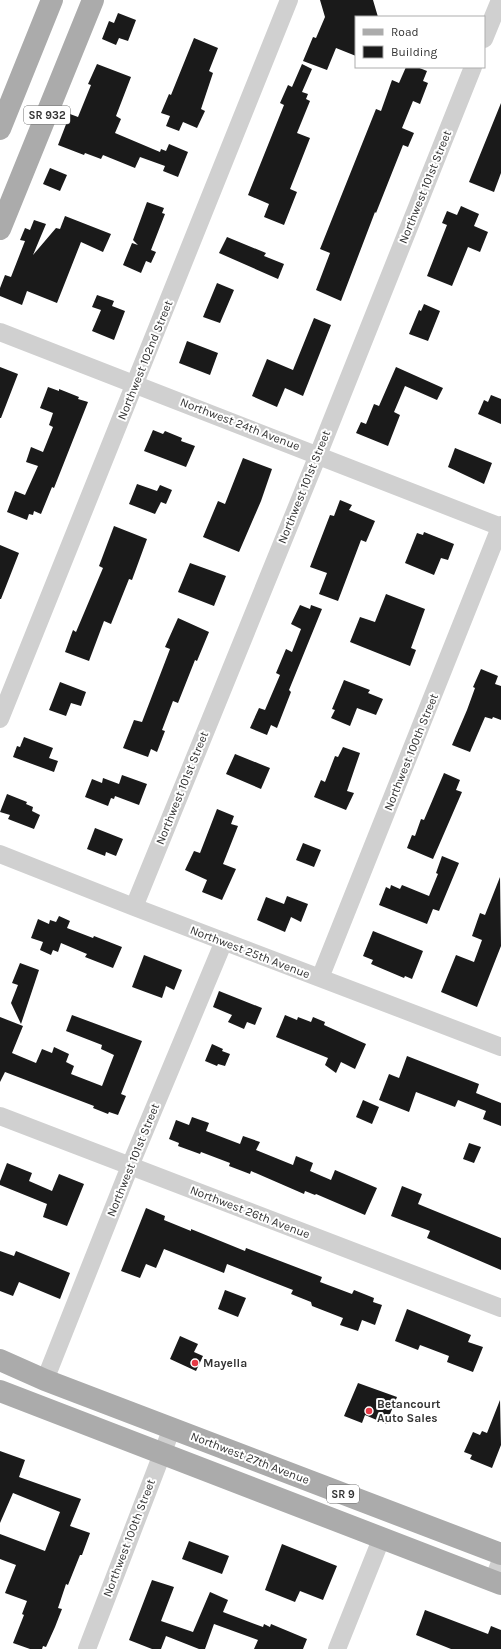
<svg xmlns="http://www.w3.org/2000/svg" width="501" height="1649" font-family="Karla,sans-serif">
  <rect width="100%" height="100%" fill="#fff"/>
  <path fill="#1a1a1a" d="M320,0H373L378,17H356V56L336,48L327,70L303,61L313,37L316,38L325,17Z
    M118,13L136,20L128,41L119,38L116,45L102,39L109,21L114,23Z
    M194,38L218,48L209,71L213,73L201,109L205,111L197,128L183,122L179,131L166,126L170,116L161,113L169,94L171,95Z
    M97,64L131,77L116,116L121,119L115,133L160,152L161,149L166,151L169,144L188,152L178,177L163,171L165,166L140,157L135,168L103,155L101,159L85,153L84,155L58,145L70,114L78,117L91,85L88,84Z
    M302,64L312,69L302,92L308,94L306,99L310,101L297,133L310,138L290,189L297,192L284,225L264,217L269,204L248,195L284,105L280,103L288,85L292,87Z
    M406,67H417L427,71L423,81L428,83L420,104L413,101L402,128L414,133L408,147L403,145L376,213L375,212L341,301L316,290L330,253L320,249L376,109L381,111L392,80L399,83Z
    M501,103V173L494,192L469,182Z
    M50,168L67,175L60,191L43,184Z
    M147,202L164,208L162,213L165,214L151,250L156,252L151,263L146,261L141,273L123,265L132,243L138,245L133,240Z
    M461,206L479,214L474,226L488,232L480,252L468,247L452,286L427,276L447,225L442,223L447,211L457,215Z
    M65,216L111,234L103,252L81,242L57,303L27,291L22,305L0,296V288L5,275L11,277L25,241L20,240L25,228L30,230L34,220L46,224L33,255L56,228L60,229Z
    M227,237L266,253L264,256L284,264L278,279L219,253Z
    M217,283L234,290L220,323L203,317Z
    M97,295L114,301L112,306L125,311L114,340L92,331L101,310L92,307Z
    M424,304L440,311L428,341L409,334L419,310L421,311Z
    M314,318L331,325L303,396L285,388L277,407L252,396L267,359L293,370Z
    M187,341L218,353L210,375L179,363Z
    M0,367L18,374L1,418H0Z
    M396,367L443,388L437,400L405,386L394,412L400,415L388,446L356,433L361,422L366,424L374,404L379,406Z
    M48,387L59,391V389L79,397L78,399L88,402L54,488L52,487L41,514L34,511L33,515L29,514L27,520L7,512L15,491L25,495L38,466L26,462L31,447L43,452L53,427L49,425L53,413L40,408Z
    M491,395L501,399V424L478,414L484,400L488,402Z
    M153,430L163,434L165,431L182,438L181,441L195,446L186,467L144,451Z
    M455,448L492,463L484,484L448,467Z
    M243,458L272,469L261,501L239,552L203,537L218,501L225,504Z
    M137,484L157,491L160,485L172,490L166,504L161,502L155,514L129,504Z
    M340,500L352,505L349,510L375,521L366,542L361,540L338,601L319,594L327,573L310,567L330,515L334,516Z
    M114,526L147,539L132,580L129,579L111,624L104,621L89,661L65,652L73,630L76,632L103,568L99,566Z
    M424,532L454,544L448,560L441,558L434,575L405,563L417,533L423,535Z
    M0,545L19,553L1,599H0Z
    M190,563L226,576L214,606L178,592Z
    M386,594L425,609L411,648L416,650L410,666L350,642L360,617L375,622Z
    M300,605L310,609L311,605L322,609L289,690L291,692L277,728L271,725L267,735L250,728L259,708L265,710L280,675L276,673L286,649L292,652L301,629L291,624Z
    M178,618L209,632L197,661L195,660L178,703L173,701L162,730L165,731L157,752L151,749L148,757L123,748L134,720L142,722L170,649L165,647Z
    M481,669L498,676L495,684L501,686V720L493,717L492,719L485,717L470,752L452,745L467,710L475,688L473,687Z
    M344,680L370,690L368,693L383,699L376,715L357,708L350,726L331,718L335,710L332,709Z
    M60,682L86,692L81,706L71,703L66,716L49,710Z
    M24,737L53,748L49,758L58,761L54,772L13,757L17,746L20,747Z
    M343,747L360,753L347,791L354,793L346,810L314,797L321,780L325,782L335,756L338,757Z
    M235,754L270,768L261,789L226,774Z
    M444,773L460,780L456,790L462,792L433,859L407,848L412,835L415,836L421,819L424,820Z
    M122,775L147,784L139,805L115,796L114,799L111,798L108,806L85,797L92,779L102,783L103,778L119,784Z
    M7,794L27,802L26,804L33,807L32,811L40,815L34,829L8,819L10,815L0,812Z
    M217,809L234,816L231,824L238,826L223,864L236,869L222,900L202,892L207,880L185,870L194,851L200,853Z
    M95,828L123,839L116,856L106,852L105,856L87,849Z
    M303,843L321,850L314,867L296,860Z
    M442,856L459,863L439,911L433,909L427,924L379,905L386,887L390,889L391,885L400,889L402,885L429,896L438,874L436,873Z
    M500,877L501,946L477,1007L441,992L456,955L474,962L482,940L472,936L480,913L485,915Z
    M287,896L308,904L301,922L291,917L285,932L257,920L266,897L284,904Z
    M59,916L70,921L67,928L93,938L94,936L122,947L113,968L85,957L87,954L61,943L58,952L53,950L51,955L40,950L43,942L31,938L38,919L49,924L50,920L56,922Z
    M373,931L423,951L412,979L405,976L404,978L371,964L373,960L363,956Z
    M144,955L182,970L174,990L166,986L162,998L132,987Z
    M20,963L39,970L21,1024L11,1003L18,985L12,983Z
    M219,991L262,1008L255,1025L247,1022L244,1029L228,1022L232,1015L213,1007Z
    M72,1015L142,1041L121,1094L126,1096L118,1115L109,1112L108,1114L93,1108L94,1106L5,1072L0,1082V1017L23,1026L12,1053L36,1063L42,1049L52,1053L54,1047L69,1054L66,1062L74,1066L71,1074L102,1086L114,1055L101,1049L102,1045L66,1031Z
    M285,1015L297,1020L298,1017L311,1022L313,1017L325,1022L324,1025L366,1044L355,1069L341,1062L336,1073L325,1065L328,1058L276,1037Z
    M212,1044L223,1049L222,1051L230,1054L225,1066L218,1064L217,1066L205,1061Z
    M407,1056L479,1084L476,1093L501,1103V1126L483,1119L486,1111L458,1100L455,1107L416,1092L409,1112L379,1100L389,1074L399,1078Z
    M363,1100L379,1107L372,1124L356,1117Z
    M192,1117L209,1123L206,1131L240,1144L243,1136L260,1142L256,1150L293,1165L296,1156L313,1163L310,1171L331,1180L335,1170L377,1188L365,1215L316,1194L315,1195L305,1191L304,1194L251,1171L250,1174L229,1166L230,1163L201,1152L200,1154L178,1146L179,1143L169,1139L176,1120L189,1125Z
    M469,1143L481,1147L474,1163L463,1159Z
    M7,1163L32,1173L29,1181L52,1191L59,1174L84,1184L67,1226L43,1217L47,1204L0,1185V1181Z
    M402,1186L422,1194L418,1204L501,1238V1270L427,1238L430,1231L391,1216Z
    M146,1208L165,1216L164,1220L191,1231V1229L245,1251L246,1248L322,1277L320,1282L352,1294L354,1290L374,1298L373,1302L382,1305L375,1325L362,1320L358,1331L340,1325L343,1318L312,1306L311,1302L291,1294L293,1290L227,1264L224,1273L164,1249L156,1268L146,1264L140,1278L121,1271Z
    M0,1251L14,1256L16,1251L70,1273L60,1299L19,1282L13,1296L0,1291Z
    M225,1290L246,1298L238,1317L218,1309Z
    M407,1309L471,1335L468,1342L483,1347L473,1372L447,1362L449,1356L420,1345L418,1350L395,1341Z
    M180,1336L198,1344L194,1352L203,1356L196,1371L170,1359Z
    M358,1383L397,1397L386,1424L365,1415L362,1423L344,1416Z
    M500,1400L501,1445L492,1468L470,1459L472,1455L464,1452L473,1432L480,1435L482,1431L487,1433Z
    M0,1451L25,1460L19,1477L81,1499L70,1526L90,1533L82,1555H80L68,1585L66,1584L58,1608L62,1609L55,1627L46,1647L43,1646L42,1649H30L13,1643L24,1615L22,1614L27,1601L5,1593L16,1565L0,1559V1534L45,1551L60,1512L13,1493L0,1523Z
    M189,1541L229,1556L222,1574L182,1559Z
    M282,1544L337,1566L323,1600L300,1591L295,1602L265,1590Z
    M152,1580L174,1587L161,1621L193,1632L210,1592L228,1600L223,1612L263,1627L264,1624L270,1627L271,1624L307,1639L303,1649H254L258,1640L214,1624L205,1649H199L166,1636L161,1649H152L129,1640Z
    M425,1610L488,1634L491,1626L501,1630V1649H451L416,1635Z"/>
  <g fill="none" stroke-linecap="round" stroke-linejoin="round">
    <path stroke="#d0d0d0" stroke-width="18" d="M484,39L500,0
      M0,332L501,527
      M0,719L289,0
      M0,854L134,907L501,1047
      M134,907L318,455L473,67
      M320,978L501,525
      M0,1116L501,1308
      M45,1380L130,1166L224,941
      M493,1581L501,1560
      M87,1649L172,1428
      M337,1649L382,1537"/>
    <path stroke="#ababab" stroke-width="22" d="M0,129L52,0
      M0,229L93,0
      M0,1360L45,1380L501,1554
      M0,1391L501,1584"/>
  </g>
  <g fill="#e63946" stroke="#fff" stroke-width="1.5">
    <circle cx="195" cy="1363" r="4"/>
    <circle cx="369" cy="1411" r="4"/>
  </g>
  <g text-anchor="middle" stroke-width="4" stroke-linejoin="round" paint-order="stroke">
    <g fill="#fff" stroke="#707070" stroke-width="1">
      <rect x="24" y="106" width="46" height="18" rx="3"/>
      <rect x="327" y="1485" width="32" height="18" rx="3"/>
    </g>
    <g font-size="11" font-weight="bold" fill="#333">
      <text x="47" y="119">SR 932</text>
      <text x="343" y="1498">SR 9</text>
    </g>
    <g font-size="12" fill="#333" stroke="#fff">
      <text transform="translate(425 187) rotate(-68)" y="4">Northwest 101st Street</text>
      <text transform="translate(145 360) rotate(-68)" y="4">Northwest 102nd Street</text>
      <text transform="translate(240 424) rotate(21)" y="4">Northwest 24th Avenue</text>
      <text transform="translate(304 487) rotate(-68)" y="4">Northwest 101st Street</text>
      <text transform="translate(411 752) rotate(-68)" y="4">Northwest 100th Street</text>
      <text transform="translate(182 788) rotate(-68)" y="4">Northwest 101st Street</text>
      <text transform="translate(250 952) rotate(21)" y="4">Northwest 25th Avenue</text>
      <text transform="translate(133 1160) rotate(-68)" y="4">Northwest 101st Street</text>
      <text transform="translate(250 1212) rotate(21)" y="4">Northwest 26th Avenue</text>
      <text transform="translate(250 1458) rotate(21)" y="4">Northwest 27th Avenue</text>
      <text transform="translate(129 1538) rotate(-69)" y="4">Northwest 100th Street</text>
    </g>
    <g font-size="12" font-weight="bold" fill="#333" stroke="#fff" text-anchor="start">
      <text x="203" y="1367">Mayella</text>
      <text x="377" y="1408">Betancourt<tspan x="377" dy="14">Auto Sales</tspan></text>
    </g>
  </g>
  <rect x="355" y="16" width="130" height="52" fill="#ffffff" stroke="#adadad"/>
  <rect x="363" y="29" width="20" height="6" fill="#ababab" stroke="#adadad"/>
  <text x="391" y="36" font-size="12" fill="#333333">Road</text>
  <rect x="363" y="46" width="20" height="12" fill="#1a1a1a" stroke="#adadad"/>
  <text x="391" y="56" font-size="12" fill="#333333">Building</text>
</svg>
